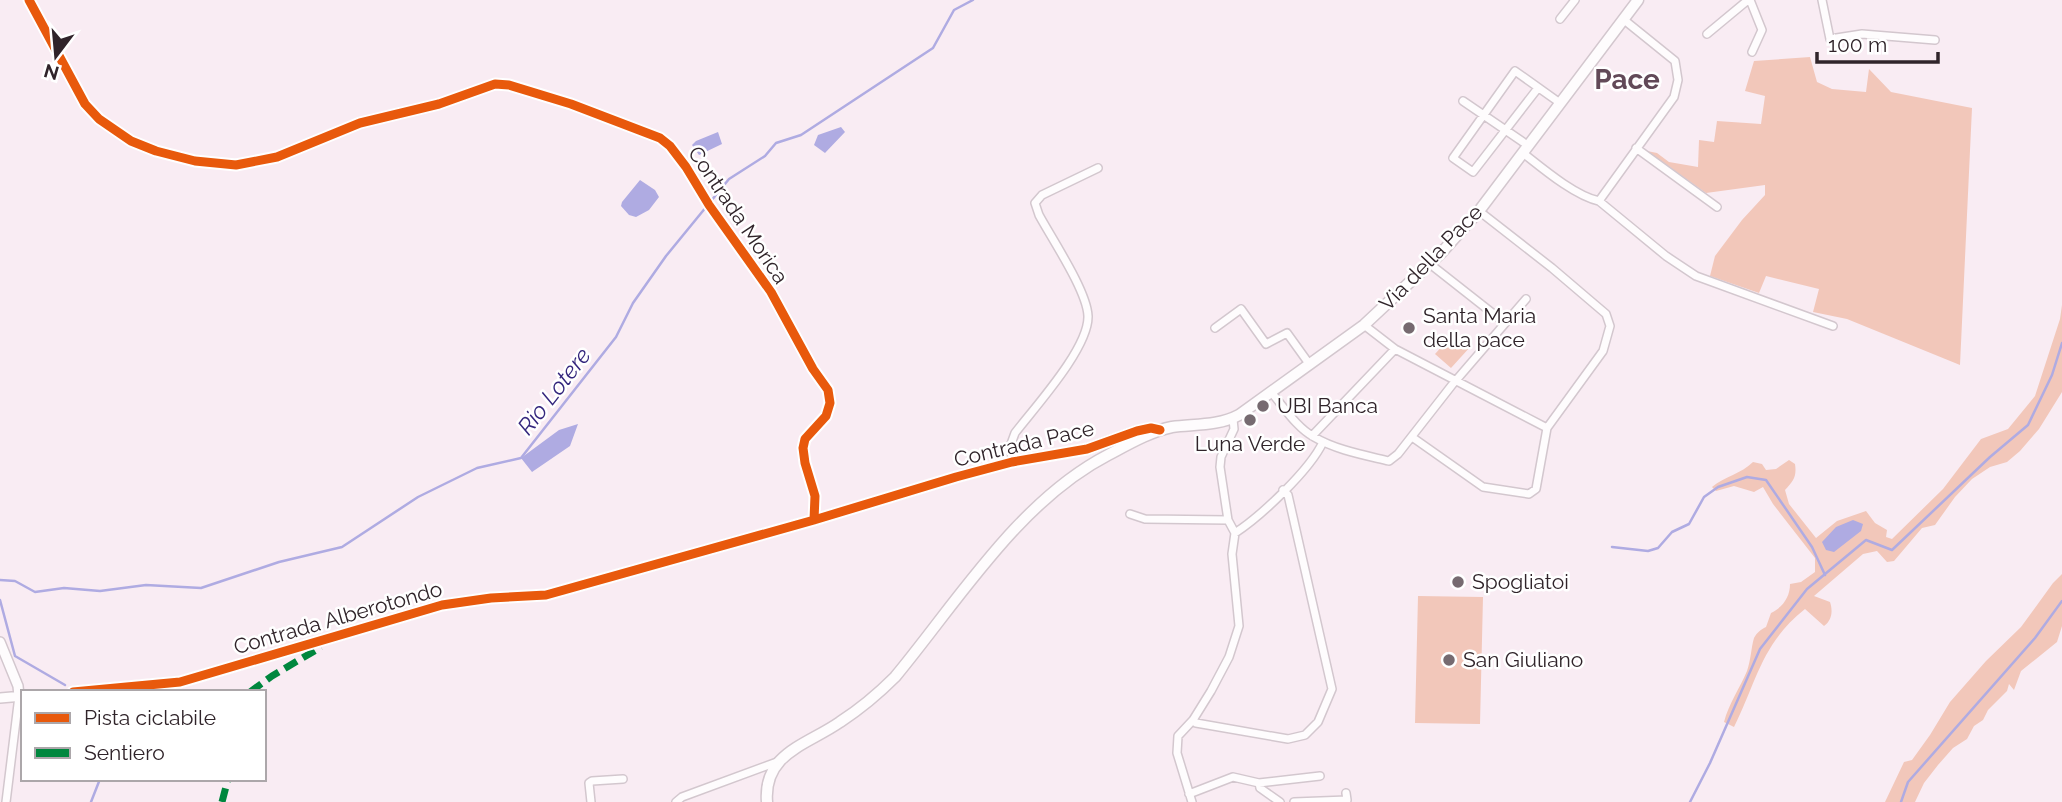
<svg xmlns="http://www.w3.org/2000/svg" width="2062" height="802" font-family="Raleway,sans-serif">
  <rect width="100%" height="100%" fill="#f9ecf3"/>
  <path fill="#f2c7ba" d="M1810,57L1817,82L1832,89L1866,92L1869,69L1891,92L1972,108L1960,365L1847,319L1813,312L1819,289L1766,276L1759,293L1710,276L1715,256L1742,220L1765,195V185L1706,193L1647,151L1657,153L1669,162L1698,167L1699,140L1714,142L1717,121L1761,124L1765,96L1745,91L1754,61Z
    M2062,305V392L2039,429L2020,451L2007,462L1990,467L1972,479L1955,497L1935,525L1922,528L1894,561L1887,562L1877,551L1863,554L1814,596L1830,602C1833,611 1832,620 1824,626L1805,609C1761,644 1757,681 1734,727L1724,722C1729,703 1740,688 1747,671C1751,660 1751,648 1754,638C1757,632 1762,629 1766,627L1771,613C1783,607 1790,597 1790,584L1801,582L1815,572V558L1773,504L1763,487L1754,492L1734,486L1716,491L1712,487C1725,476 1741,474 1753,462L1762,464L1766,470L1776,469L1789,460L1795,464C1797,477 1793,481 1785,490L1789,504L1816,538L1837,521L1866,511L1875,523L1887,530L1886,537L1892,539L1943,489L1981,439L2008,429L2035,396L2060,319Z
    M1455,332L1471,346L1451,368L1435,354Z
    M2062,574V626L2057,642L2021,671L2014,690L2009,684L2007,691L1988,710L1983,720L1974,726L1967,739L1953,748L1938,765L1924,783L1915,802H1885L1904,762L1912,760L1930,735L1950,702L1986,661L2021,627L2053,583Z
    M1418,596L1483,597L1480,724L1415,723Z"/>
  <path fill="#afabe2" d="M841,127L845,132L825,153L814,145L818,135Z
    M718,132L722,144L699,155L692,145L696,141Z
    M640,180L655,190L659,197L649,210L636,217L629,215L621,206L622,202Z
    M578,424L570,446L532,472L521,458L559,430Z
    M1853,520L1863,524L1861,531L1834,552L1826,550L1822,542L1836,527Z"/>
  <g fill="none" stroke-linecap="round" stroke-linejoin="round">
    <path stroke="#afabe2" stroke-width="2.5" d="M1612,547L1648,551L1658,548L1672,532L1689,524L1704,497L1718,487L1747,477L1766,480L1812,547L1825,575
      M0,580L15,581L35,592L64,588L100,591L146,585L201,588L279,562L342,547L418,497L477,468L521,458L616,337L633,303L666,256L729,179L765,156L776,143L801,135L933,48L954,10L973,0
      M0,600L15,656L65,685
      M91,802L100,779
      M1690,802L1710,763L1760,649L1807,589L1866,540L1892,550L1990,457L2028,425L2052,375L2062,343
      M1901,802L1908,782L2035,638L2062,601"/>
    <defs>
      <path id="minor" d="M29,0L85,104L99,119L131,141L156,151L195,161L236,165L277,157L360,123L439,104L495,84L509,85L571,104L660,138L670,146L686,167L709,205L771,292L813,369L828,390L830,403L826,416L805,439L803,448L805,463L815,496L814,520
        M1750,0L1762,30L1752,52
        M1822,0L1830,39L1862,34L1935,40
        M1560,19L1575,0
        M1707,34L1748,0
        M1538,88L1473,172L1453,158L1515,71L1560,103
        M1463,101L1523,142
        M1636,148L1717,207
        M1523,153C1542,168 1575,196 1599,201L1666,256L1696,276L1833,326
        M1599,201L1674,97L1678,80L1675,61L1623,19
        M1430,264L1505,323
        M1364,325L1395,349L1547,428
        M1215,328L1241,309L1266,344L1287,333L1310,365
        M1271,392C1284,407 1296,427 1314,437C1336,450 1364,455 1389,461L1398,454L1452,385L1526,299
        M1312,436L1395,349
        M1412,437L1483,487L1529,494L1536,489L1547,428L1603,351L1610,326L1606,314L1552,268L1479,211
        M1012,462L1011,444L1015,433C1035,407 1089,348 1088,316C1087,291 1052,239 1039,215L1035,203L1042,195L1098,168
        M1130,514L1145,519L1228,520
        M1235,533C1261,516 1310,470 1323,442
        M1193,720L1196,723L1288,739L1305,735L1318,722L1332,689L1288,495L1283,490
        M1259,783L1260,788L1280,802
        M1189,794L1233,777L1259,783L1320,776
        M6,802L19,696
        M591,802L589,783L592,781L623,779
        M676,802L682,797L777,762
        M1192,802L1177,753L1178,736L1193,720L1211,691L1229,657L1239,626L1232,554L1235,533L1228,520L1220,467L1221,457L1234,429L1233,419
        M1294,802L1347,800L1346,793"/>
      <path id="tertiary" d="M0,642L18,686L19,696
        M73,692L180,682L442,605L491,598L546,595L814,520L956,477L1012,462L1087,449L1137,431L1151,428L1160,430
        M0,698L23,696"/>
      <path id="secondary" d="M767,802C763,753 807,745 840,722C860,709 878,694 895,677C958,601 1019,501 1108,455C1127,445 1151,431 1172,427C1195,424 1218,426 1239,415L1364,325L1442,252L1479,211L1638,0"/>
    </defs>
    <use href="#minor" stroke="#d3c7ce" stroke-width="10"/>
    <use href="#tertiary" stroke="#d3c7ce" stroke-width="12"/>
    <use href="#secondary" stroke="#d3c7ce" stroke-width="13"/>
    <use href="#minor" stroke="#fefcfd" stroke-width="7"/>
    <use href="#tertiary" stroke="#fefcfd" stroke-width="9"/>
    <use href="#secondary" stroke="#fefcfd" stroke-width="10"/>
    <path stroke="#00873e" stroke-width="7" stroke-dasharray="14 7" stroke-linecap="butt" d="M250,692L272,676L321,647
      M222,802L228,779"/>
    <defs>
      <path id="cycleway" d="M29,0L85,104L99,119L131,141L156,151L195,161L236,165L277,157L360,123L439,104L495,84L509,85L571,104L660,138L670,146L686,167L709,205L771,292L813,369L828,390L830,403L826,416L805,439L803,448L805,463L815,496L814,520
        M73,692L180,682L442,605L491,598L546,595L814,520L956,477L1012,462L1087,449L1137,431L1151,428L1160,430"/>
    </defs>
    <use href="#cycleway" stroke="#fff" stroke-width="13"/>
    <use href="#cycleway" stroke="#e8590c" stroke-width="9"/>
  </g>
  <g fill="#766a70" stroke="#fff" stroke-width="2.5">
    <circle cx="1409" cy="328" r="7"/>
    <circle cx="1263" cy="406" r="7"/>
    <circle cx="1250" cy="420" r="7"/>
    <circle cx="1458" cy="582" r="7"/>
    <circle cx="1449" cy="660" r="7"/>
  </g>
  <g text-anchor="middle" stroke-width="5" stroke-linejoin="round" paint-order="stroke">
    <g font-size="21" fill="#30242a" stroke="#fff">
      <text transform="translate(738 215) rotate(56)" y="7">Contrada Morica</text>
      <text transform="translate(1431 258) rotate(-46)" y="7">Via della Pace</text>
      <text transform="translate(1024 444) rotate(-13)" y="7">Contrada Pace</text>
      <text transform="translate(338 618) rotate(-16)" y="7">Contrada Alberotondo</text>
    </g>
    <g font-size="21" fill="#30242a" stroke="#fff" text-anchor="start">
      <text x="1423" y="323">Santa Maria<tspan x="1423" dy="24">della pace</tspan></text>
      <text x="1277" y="413">UBI Banca</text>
      <text x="1250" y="451" text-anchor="middle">Luna Verde</text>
      <text x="1472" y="589">Spogliatoi</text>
      <text x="1463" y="667">San Giuliano</text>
    </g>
    <g font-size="23" font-style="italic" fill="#34267d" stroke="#fff">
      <text transform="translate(554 391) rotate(-52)" y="8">Rio Lotere</text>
    </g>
    <g font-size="28" font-weight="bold" fill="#624958" stroke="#fff">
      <text x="1627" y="89">Pace</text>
    </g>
  </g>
  <rect x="21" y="690" width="245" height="91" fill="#ffffff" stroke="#aca7aa" stroke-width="2"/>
  <rect x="35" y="713" width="35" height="10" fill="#e8590c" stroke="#aca7aa" stroke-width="2"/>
  <text x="84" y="725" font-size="21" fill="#30242a">Pista ciclabile</text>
  <rect x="35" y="748" width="35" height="10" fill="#00873e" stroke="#aca7aa" stroke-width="2"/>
  <text x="84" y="760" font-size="21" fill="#30242a">Sentiero</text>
  <g transform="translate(56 56) rotate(196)" stroke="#ffffff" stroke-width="5" paint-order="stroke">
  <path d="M0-5L12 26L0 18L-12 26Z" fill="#30242a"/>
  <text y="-10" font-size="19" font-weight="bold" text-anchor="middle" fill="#30242a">N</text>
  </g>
  <path d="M1817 52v10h121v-10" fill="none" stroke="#30242a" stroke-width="3.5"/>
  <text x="1828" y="52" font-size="21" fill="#30242a" stroke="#ffffff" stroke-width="5" paint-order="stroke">100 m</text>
</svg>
